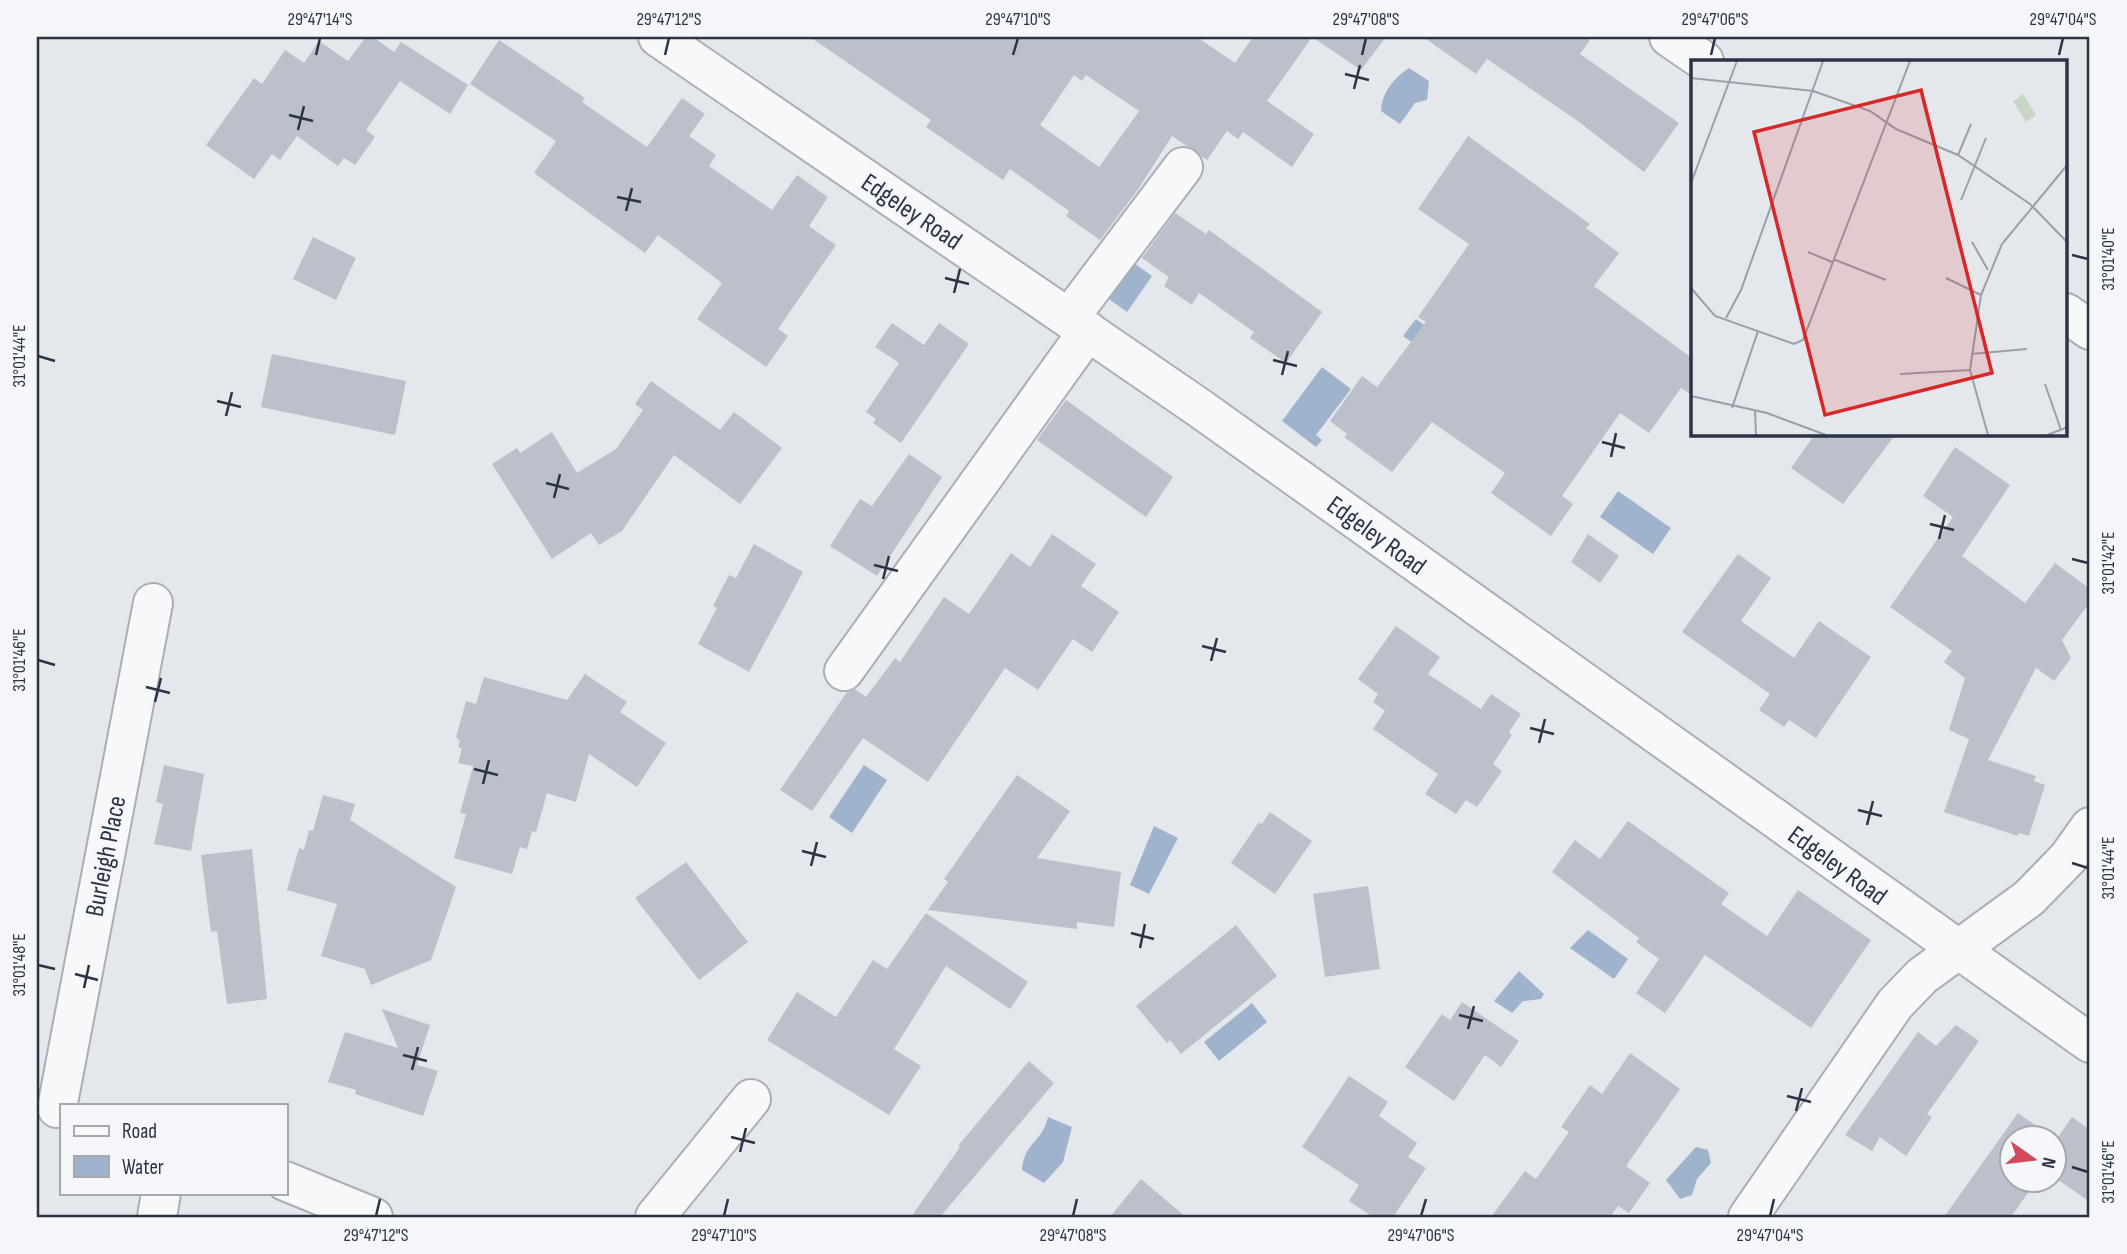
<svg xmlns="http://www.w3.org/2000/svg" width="2127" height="1254" font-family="'Sofia Sans Condensed',sans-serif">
  <rect width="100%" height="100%" fill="#e4e7ec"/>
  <path fill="#9fb4cc" d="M1409,68L1429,81L1427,100L1415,103L1400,124L1381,111C1382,92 1394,78 1409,68Z
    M1134,263L1152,276L1127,312L1109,299Z
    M1416,319L1453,346L1441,363L1403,336Z
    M1322,367L1351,389L1316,435L1322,440L1316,447L1282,421Z
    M1618,491L1671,528L1653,554L1600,517Z
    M864,765L887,780L852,833L829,817Z
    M1154,826L1178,838L1149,894L1130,885Z
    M1588,930L1628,959L1614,979L1570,948Z
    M1519,971L1544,994L1541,999L1523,1001L1512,1013L1494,1001Z
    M1252,1003L1267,1022L1219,1061L1204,1042Z
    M1048,1117L1072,1127L1063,1162L1044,1183L1022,1170C1024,1142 1042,1143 1048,1117Z
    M1696,1147L1708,1150L1711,1163L1697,1179L1692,1195L1680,1199L1666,1180Z"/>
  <path fill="#bbc0ca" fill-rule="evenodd" d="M366,37H373L394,52L401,42L468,85L450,114L400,81L366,130L375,137L355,165L344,158L338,166L297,136L280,160L272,154L254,179L206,145L254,78L262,84L285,50L304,63L319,41L348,61Z
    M810,37H1197L1235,63L1253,37H1386L1361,70L1312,37L1267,101L1314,134L1292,167L1243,132L1238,139L1227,131L1207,160L1172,136L1139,188L1100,240L1066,216L1069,211L1010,169L1003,180L926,127L931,120ZM1074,75L1082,81L1086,75L1139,111L1099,167L1040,125Z
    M1423,37H1592L1580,54L1679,123L1644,172L1575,119L1487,59L1476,74Z
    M499,40L585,98L582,102L647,147L682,98L705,114L689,136L716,155L709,166L772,210L797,175L828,197L809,226L836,245L778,329L788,336L766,367L697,319L722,283L658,235L645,253L534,173L556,141L470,84Z
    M1468,136L1590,224L1586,228L1619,253L1594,286L1693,359V396L1681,388L1649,433L1620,413L1562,496L1573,504L1551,536L1491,493L1505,473L1432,422L1392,472L1344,437L1347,434L1330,421L1362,376L1377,387L1426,322L1418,317L1469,244L1418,209Z
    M1175,213L1206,234L1209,230L1322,312L1286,363L1250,338L1254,332L1199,293L1192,305L1164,286L1169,277L1142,258Z
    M313,237L356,258L336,300L293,279Z
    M892,323L924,345L939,323L969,344L901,443L873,423L876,419L866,412L899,363L875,347Z
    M272,354L406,381L395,435L261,407Z
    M651,381L720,430L734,412L782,448L740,504L674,455L622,531L599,545L591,533L552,559L492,464L517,448L520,453L552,432L577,473L616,449L643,410L635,404Z
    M1066,400L1173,477L1146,517L1037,440Z
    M1815,434H1896L1843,504L1791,468Z
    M1955,447L2010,485L1962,556L2025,603L2055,563L2090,589V602L2062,640L2071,658L2054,681L2036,668L1988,760L2036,776L2034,781L2045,785L2029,836L2019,833L2018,836L1944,812L1969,739L1949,730L1965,678L1944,662L1952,651L1890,607L1953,517L1923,496Z
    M909,454L942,477L877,576L830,546L860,499L872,506Z
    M1052,534L1096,564L1081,586L1119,612L1092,652L1073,639L1038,690L1005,668L928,782L863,738L812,811L780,790L847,692L855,689L866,697L895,658L900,662L944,597L969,614L1011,553L1030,567Z
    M1588,534L1619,556L1600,583L1571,562Z
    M754,544L803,572L749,672L698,644L717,608L713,606L729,575L736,578Z
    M1738,554L1771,578L1741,621L1794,658L1819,621L1871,657L1816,738L1789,720L1784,727L1759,710L1770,694L1682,632Z
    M1396,626L1440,657L1428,674L1481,709L1491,694L1521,714L1509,732L1512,735L1493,764L1502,771L1477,807L1466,800L1456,814L1425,794L1438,774L1373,729L1385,711L1373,702L1378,694L1358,679Z
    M585,674L627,702L620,712L666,743L637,787L589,754L576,802L547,793L536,832L532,831L527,849L520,847L512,874L454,858L466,814L460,813L473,766L458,763L462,748L458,747L460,741L456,737L466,701L476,704L484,677L567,700Z
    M164,765L204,774L191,851L154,844L163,804L156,802Z
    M1017,775L1070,811L1037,858L1121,872L1114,927L1077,922V929L928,910L948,882L944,879Z
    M323,795L355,804L350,820L456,887L431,960L371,985L365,969L321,956L337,904L287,890L299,848L304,850L309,830L313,831Z
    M1270,812L1312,841L1275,894L1231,863L1259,822L1262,824Z
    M1628,821L1729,893L1721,904L1767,936L1798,890L1871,940L1811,1028L1705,955L1665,1013L1636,993L1659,959L1636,942L1639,938L1552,872L1575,840L1600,859Z
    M252,849L267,999L227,1004L217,931L211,932L201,855Z
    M686,862L748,942L699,980L635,898Z
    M1368,886L1380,969L1325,977L1313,894Z
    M926,913L1028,982L1010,1009L946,966L894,1049L921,1066L889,1115L767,1040L797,992L836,1017L873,960L887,969Z
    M1236,925L1277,976L1181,1054L1170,1040L1167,1043L1136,1006Z
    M1462,1002L1519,1041L1501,1067L1485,1055L1454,1101L1405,1067L1442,1014L1450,1020Z
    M382,1009L430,1025L417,1065L438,1071L423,1116L355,1094L356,1090L328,1082L345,1032L398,1048Z
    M1956,1025L1979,1041L1927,1114L1932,1117L1906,1156L1880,1137L1872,1151L1845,1135L1918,1032L1936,1046Z
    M1630,1053L1680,1089L1626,1166L1650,1183L1629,1213L1618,1206L1610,1217H1491L1525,1171L1536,1179L1569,1132L1561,1127L1590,1085L1602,1094Z
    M1029,1061L1054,1083L940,1217H911L960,1147L958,1146Z
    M1349,1076L1388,1102L1379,1116L1417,1143L1408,1157L1426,1168L1393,1217H1373L1349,1201L1359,1185L1302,1147Z
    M2018,1113L2056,1140L2072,1117L2090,1130V1202L2054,1177V1138H2012V1180H2037L2011,1217H1944Z
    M1141,1179L1186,1217H1110Z"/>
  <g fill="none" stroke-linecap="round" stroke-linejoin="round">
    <defs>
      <path id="minor" d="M658,37L1198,407L2090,1043
        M1669,37L1704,61
        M2066,313L2090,330
        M1069,318L1183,167
        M844,671L1088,331
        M57,1108L153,603
        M285,1181L373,1217
        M157,1217L161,1193
        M655,1217L751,1099
        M1748,1217L1895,1004L1922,976L2029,898L2068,858L2090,827"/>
    </defs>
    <use href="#minor" stroke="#a9aeb7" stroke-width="42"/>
    <use href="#minor" stroke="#f7f8fa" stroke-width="38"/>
  </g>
  <path fill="none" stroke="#2b3445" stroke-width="2.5" d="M316,55L320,38M665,55L669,38M1013,55L1018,38M1362,55L1366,38M1711,55L1715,38M2059,55L2063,38M1345,74L1369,80M1354,89L1360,65M289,115L313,121M298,130L304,106M617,197L641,202M626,211L632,188M2072,255L2088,259M945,278L969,284M954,293L960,269M38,356L55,361M1273,360L1297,366M1282,375L1288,351M217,401L241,407M226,416L232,392M1602,442L1625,448M1611,457L1616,433M546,483L569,489M554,498L560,474M1930,524L1954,530M1939,539L1945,515M2072,559L2088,563M874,565L898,571M883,579L889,556M1202,646L1226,652M38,660L55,665M1211,661L1217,638M146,687L170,693M155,702L161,678M1530,728L1554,734M1539,743L1545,719M474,769L498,775M483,784L489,760M1858,810L1882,816M1867,825L1873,801M802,851L826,857M2072,863L2088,868M811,866L817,842M1131,933L1154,939M1140,948L1145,924M38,965L55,969M75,974L98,980M84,988L89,965M1459,1015L1483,1021M1468,1029L1474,1006M403,1055L427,1061M412,1070L418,1047M1787,1096L1811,1102M1796,1111L1802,1088M731,1137L755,1143M740,1152L746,1128M2072,1167L2088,1172M376,1216L380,1199M724,1216L728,1199M1073,1216L1077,1199M1421,1216L1426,1199M1770,1216L1774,1199"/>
  <g text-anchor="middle" stroke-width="5" stroke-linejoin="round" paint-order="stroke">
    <g font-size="26" fill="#2b3445" stroke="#f4f6f9">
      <text transform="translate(912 211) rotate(34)" y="9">Edgeley Road</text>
      <text transform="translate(1377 535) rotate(36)" y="9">Edgeley Road</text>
      <text transform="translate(105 856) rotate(-79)" y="9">Burleigh Place</text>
      <text transform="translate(1838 865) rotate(36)" y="9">Edgeley Road</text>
    </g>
  </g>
  <g transform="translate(1691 60)">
    <rect width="376" height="376" fill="#e4e7ec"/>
    <path d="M332,34L345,55L335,62L322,41Z" fill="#c9d6c5"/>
    <path fill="none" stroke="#9a9fa9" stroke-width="2" d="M0,18L122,31L179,51L205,69L267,95L339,144L377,183M267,95L280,64M0,123L46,1M270,140L295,78M0,162V186M281,182L297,210M117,192L141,202M142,199L195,220M255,218L290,235M0,228L24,256L103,284L112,280L219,1M35,258L50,230L132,1M280,294L336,289M209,314L279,310M354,324L370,370M0,336L76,353L135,375M41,348L67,271M64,350L65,375M297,375L279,310L290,235L311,184L377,104M356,375L377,367"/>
    <path fill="#d62828" fill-opacity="0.15" stroke="#d62828" stroke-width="3.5" d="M230,30L301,313L134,355L63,72Z"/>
    <rect width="376" height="376" fill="none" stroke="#2b3445" stroke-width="3.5"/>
  </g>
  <rect width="2127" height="1254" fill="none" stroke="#f4f6f9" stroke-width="77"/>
  <rect x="60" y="1104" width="228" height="91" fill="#f4f6f9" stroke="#a4a8b1" stroke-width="2"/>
  <rect x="74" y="1126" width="35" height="10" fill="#f7f8fa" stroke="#a4a8b1" stroke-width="2"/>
  <text x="122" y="1138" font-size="21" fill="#2b3445">Road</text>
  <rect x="74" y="1156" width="35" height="21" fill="#9fb4cc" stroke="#a4a8b1" stroke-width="2"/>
  <text x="122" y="1174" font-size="21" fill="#2b3445">Water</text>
  <g transform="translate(2033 1159) rotate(104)"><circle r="33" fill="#f4f6f9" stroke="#a4a8b1" stroke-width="2"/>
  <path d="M0-5L12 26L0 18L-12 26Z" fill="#d1495b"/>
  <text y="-10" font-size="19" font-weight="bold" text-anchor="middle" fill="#2b3445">N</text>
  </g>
  <rect x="38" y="38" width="2050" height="1178" fill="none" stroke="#2b3445" stroke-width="2.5"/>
  <g font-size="18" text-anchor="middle" fill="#2b3445">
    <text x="320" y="25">29°47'14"S</text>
    <text x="669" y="25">29°47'12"S</text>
    <text x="1018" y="25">29°47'10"S</text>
    <text x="1366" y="25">29°47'08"S</text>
    <text x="1715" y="25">29°47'06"S</text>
    <text x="2063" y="25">29°47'04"S</text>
    <text transform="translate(2108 259) rotate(-90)" y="6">31°01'40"E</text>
    <text transform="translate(19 356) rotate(-90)" y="6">31°01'44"E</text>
    <text transform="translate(2108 563) rotate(-90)" y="6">31°01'42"E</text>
    <text transform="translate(19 660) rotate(-90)" y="6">31°01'46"E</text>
    <text transform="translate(2108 868) rotate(-90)" y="6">31°01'44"E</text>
    <text transform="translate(19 965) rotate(-90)" y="6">31°01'48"E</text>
    <text transform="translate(2108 1172) rotate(-90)" y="6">31°01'46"E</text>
    <text x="376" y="1241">29°47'12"S</text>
    <text x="724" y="1241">29°47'10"S</text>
    <text x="1073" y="1241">29°47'08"S</text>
    <text x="1421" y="1241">29°47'06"S</text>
    <text x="1770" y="1241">29°47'04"S</text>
  </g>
</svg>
